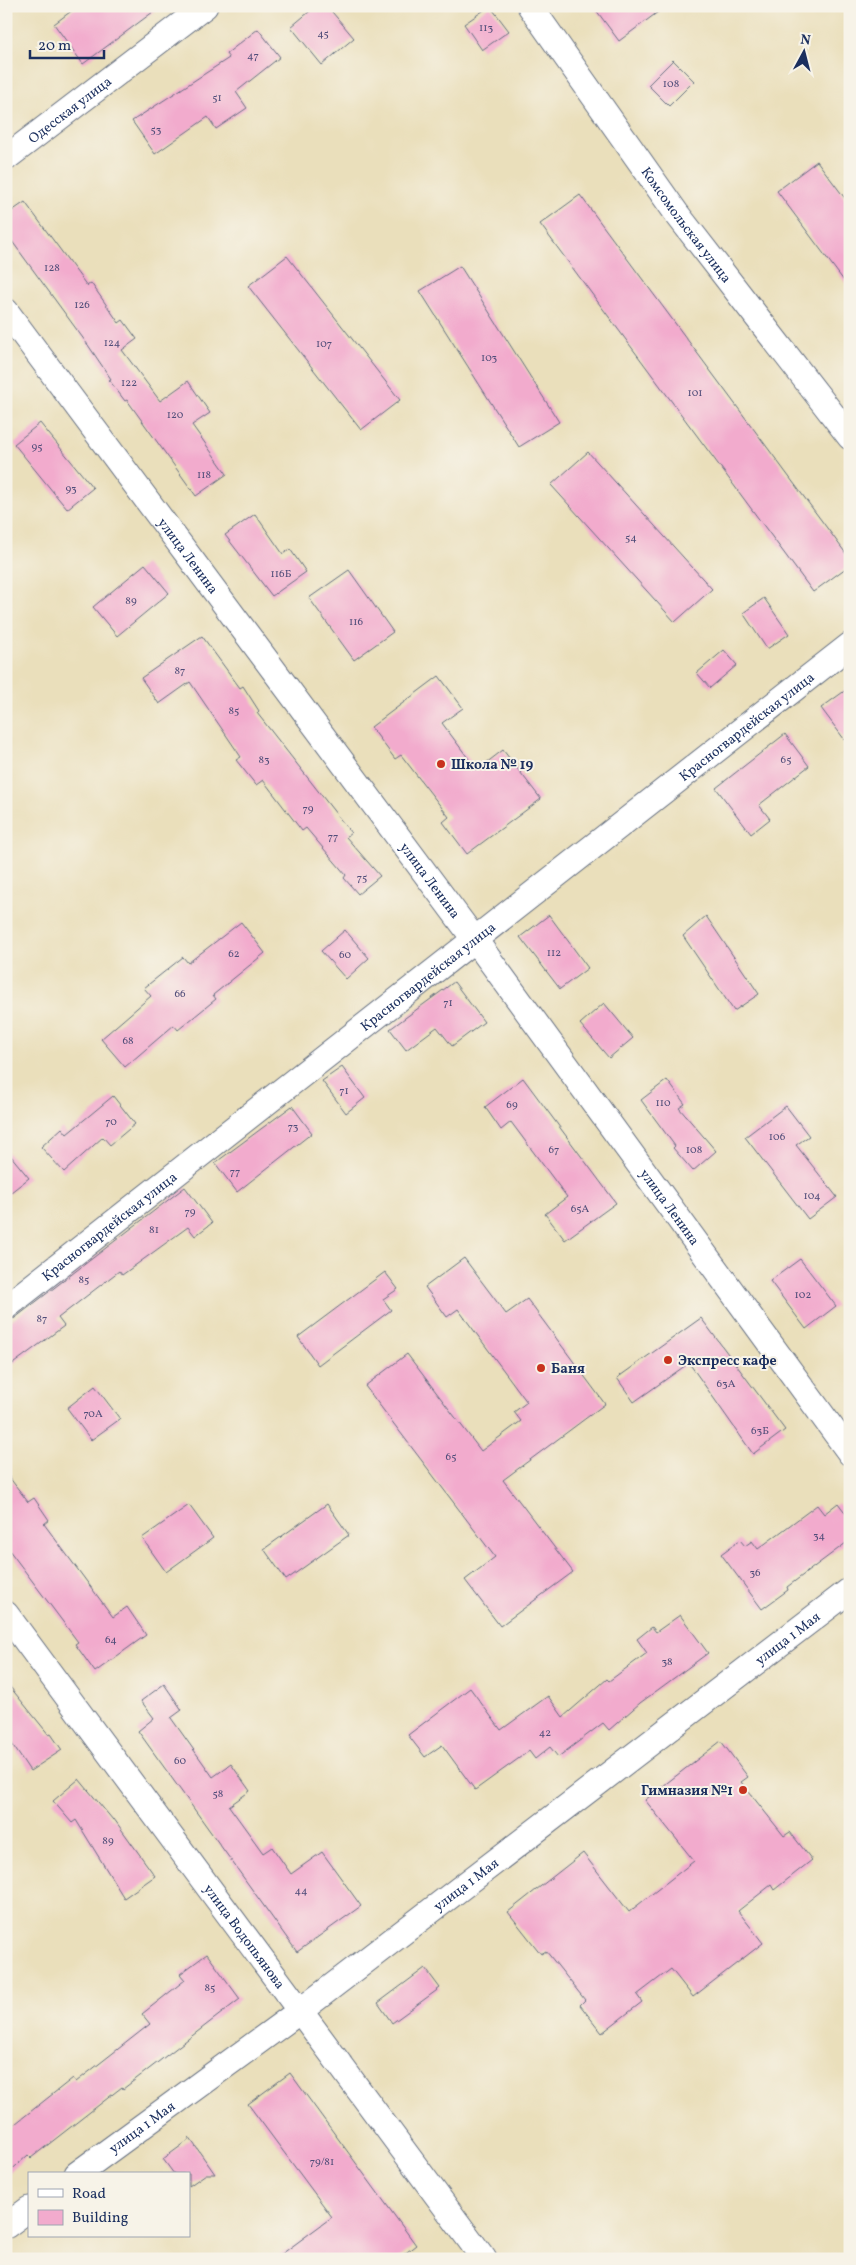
<svg xmlns="http://www.w3.org/2000/svg" width="856" height="2265" font-family="Vollkorn,serif">
  <rect width="100%" height="100%" fill="#f7f3e8"/>
  <filter id="ink" filterUnits="userSpaceOnUse"><feTurbulence type="fractalNoise" baseFrequency=".02" numOctaves="2"/><feDisplacementMap in="SourceGraphic" scale="10" xChannelSelector="R" yChannelSelector="G"/><feConvolveMatrix kernelMatrix="1 2 1 2 8 2 1 2 1" color-interpolation-filters="sRGB"/></filter>
  <filter id="wash" filterUnits="userSpaceOnUse"><feTurbulence type="fractalNoise" baseFrequency=".0096" numOctaves="4" result="noise"/><feDisplacementMap in="SourceGraphic" scale="20" xChannelSelector="R" yChannelSelector="G"/><feGaussianBlur stdDeviation="1.12" result="paint"/><feColorMatrix in="noise" values="0 0 0 0 0 0 0 0 0 0 0 0 0 0 0 0 0 1.4 0 .05"/><feComposite in="paint" operator="in"/></filter>
  <g filter="url(#wash)">
    <rect width="100%" height="100%" fill="#eadfbb"/>
    <g id="blocks">
      <path fill="#f2abcd" d="M78,6H161L83,64L54,24Z
        M316,6H327L354,38L322,65L291,27Z
        M490,6L509,31L482,50L464,24Z
        M593,6H666L619,41Z
        M258,29L280,57L236,92L247,108L216,129L208,117L155,154L132,121L229,58L226,54Z
        M673,60L694,81L669,106L648,85Z
        M817,161L850,205V289L777,191Z
        M580,195L850,559V565L813,592L540,224Z
        M25,202L87,286L91,283L119,323L123,320L137,339L122,350L160,401L188,381L210,413L192,425L227,474L196,496L127,400L125,401L109,380L111,379L88,345L6,233V215Z
        M287,256L400,400L361,430L248,286Z
        M460,266L559,422L519,447L420,291Z
        M40,423L93,488L67,509L14,444Z
        M588,452L712,589L675,622L551,485Z
        M255,514L283,554L290,549L306,572L272,596L225,535Z
        M145,564L169,593L117,636L93,607Z
        M349,570L393,632L354,660L309,598Z
        M764,598L789,634L767,649L743,613Z
        M202,636L240,688L243,686L259,711L257,713L351,833L346,837L380,876L358,894L344,878L346,875L306,828L302,831L263,780L256,785L236,760L241,757L190,682L159,704L141,678Z
        M724,650L737,665L710,688L697,673Z
        M439,676L463,708L442,723L477,770L503,750L541,799L467,854L443,822L449,817L401,755L395,759L371,727Z
        M850,687V747L821,708Z
        M785,734L809,766L759,805L770,819L751,834L716,788Z
        M549,915L588,968L560,989L520,937Z
        M706,916L759,994L734,1011L683,936Z
        M241,922L265,953L213,995L216,999L178,1030L174,1025L125,1067L101,1039L151,996L144,988L183,957L188,963Z
        M345,930L369,958L346,979L321,951Z
        M454,982L484,1022L452,1046L437,1027L406,1050L390,1029Z
        M604,1003L633,1038L609,1058L580,1024Z
        M342,1067L365,1098L346,1113L322,1081Z
        M523,1078L616,1203L565,1240L545,1214L567,1197L511,1122L501,1130L485,1107Z
        M667,1080L685,1104L679,1108L716,1151L693,1171L673,1148L675,1146L641,1100Z
        M113,1096L135,1124L110,1145L103,1137L64,1172L41,1147L62,1128L67,1134Z
        M292,1106L312,1133L237,1192L215,1163Z
        M786,1106L809,1136L796,1145L837,1197L808,1219L745,1137Z
        M6,1150L29,1178L6,1196Z
        M185,1187L212,1223L195,1236L188,1227L122,1275L119,1271L58,1318L64,1326L6,1369V1321L15,1318Z
        M464,1258L506,1314L527,1299L605,1404L503,1480L573,1572L500,1626L465,1580L495,1557L365,1386L407,1354L481,1451L521,1421L514,1412L527,1402L458,1309L447,1317L425,1287Z
        M800,1259L836,1306L806,1329L770,1281Z
        M385,1272L398,1289L383,1299L391,1310L318,1365L298,1337Z
        M701,1318L785,1430L753,1454L689,1363L634,1402L617,1378Z
        M95,1386L120,1419L91,1440L67,1408Z
        M6,1473L28,1502L34,1498L49,1520L44,1524L113,1617L127,1607L146,1635L95,1672L75,1644L78,1642L6,1546Z
        M838,1503L850,1519V1540L787,1587L788,1590L762,1609L721,1554L740,1540L745,1546L752,1541L758,1549L817,1505L824,1514Z
        M327,1504L349,1535L286,1580L264,1549Z
        M189,1505L213,1538L166,1572L142,1538Z
        M680,1615L708,1653L640,1703L609,1730L603,1723L558,1757L550,1747L535,1759L529,1751L475,1790L442,1745L425,1757L408,1735L470,1688L501,1730L548,1696L563,1717L607,1679L609,1681L647,1653L637,1639L652,1627L656,1632Z
        M6,1682L49,1735L51,1734L62,1750L30,1771L6,1735Z
        M164,1684L182,1710L171,1718L213,1777L231,1764L250,1791L229,1806L263,1853L272,1847L291,1874L322,1852L361,1906L297,1952L138,1731L154,1718L141,1701Z
        M721,1741L748,1777L741,1782L784,1836L790,1832L812,1860L774,1890L771,1885L738,1911L763,1943L693,1997L671,1969L637,1995L642,2002L602,2033L580,2005L585,2000L546,1951L541,1954L508,1912L583,1853L629,1912L694,1861L645,1800Z
        M79,1779L113,1820L114,1819L155,1876L124,1898L76,1820L72,1823L53,1801Z
        M207,1954L240,1999L123,2089L122,2087L31,2158L28,2155L6,2175V2131L73,2078L76,2082L150,2024L142,2014L185,1980L180,1974Z
        M425,1968L440,1988L392,2023L378,2003Z
        M290,2073L416,2245L398,2259H275L332,2217L248,2104Z
        M189,2137L215,2174H206L189,2186V2174H174L163,2159L189,2140Z"/>
    </g>
  </g>
  <g filter="url(#ink)">
    <use href="#blocks" fill-opacity="0" stroke="#636d7f" stroke-width="1"/>
    <g fill="none" stroke-linecap="round" stroke-linejoin="round">
      <defs>
        <g id="minor">
          <path id="s1" d="M530,6L677,214L850,437"/>
          <path id="s2" d="M6,158L205,6"/>
          <path id="s3" d="M6,311L475,940L850,1453"/>
          <path id="s4" d="M6,1307L850,645"/>
          <path id="s5" d="M6,1614L484,2259"/>
          <path id="s6" d="M77,2174L300,2011L850,1590"/>
          <path d="M6,2226L29,2209"/>
        </g>
      </defs>
      <use href="#minor" stroke="#636d7f" stroke-width="27"/>
      <use href="#minor" stroke="#fff" stroke-width="25"/>
    </g>
  </g>
  <g fill="#c8321e" stroke="#f7f3e8" stroke-width="2">
    <circle cx="441" cy="764" r="5"/>
    <circle cx="668" cy="1360" r="5"/>
    <circle cx="541" cy="1368" r="5"/>
    <circle cx="743" cy="1790" r="5"/>
  </g>
  <g text-anchor="middle" stroke-width="4" stroke-linejoin="round" paint-order="stroke">
    <g font-size="11" fill="#514e7a">
      <text x="486" y="31">113</text>
      <text x="323" y="37">45</text>
      <text x="253" y="59">47</text>
      <text x="671" y="87">108</text>
      <text x="217" y="101">51</text>
      <text x="156" y="133">53</text>
      <text x="52" y="271">128</text>
      <text x="82" y="308">126</text>
      <text x="112" y="346">124</text>
      <text x="324" y="347">107</text>
      <text x="489" y="361">103</text>
      <text x="129" y="386">122</text>
      <text x="695" y="396">101</text>
      <text x="175" y="418">120</text>
      <text x="37" y="450">95</text>
      <text x="204" y="478">118</text>
      <text x="71" y="492">93</text>
      <text x="631" y="541">54</text>
      <text x="281" y="577">116Б</text>
      <text x="131" y="604">89</text>
      <text x="356" y="625">116</text>
      <text x="180" y="674">87</text>
      <text x="234" y="714">85</text>
      <text x="264" y="763">83</text>
      <text x="786" y="763">65</text>
      <text x="308" y="812">79</text>
      <text x="333" y="840">77</text>
      <text x="362" y="881">75</text>
      <text x="554" y="956">112</text>
      <text x="234" y="957">62</text>
      <text x="345" y="958">60</text>
      <text x="180" y="997">66</text>
      <text x="448" y="1006">71</text>
      <text x="128" y="1044">68</text>
      <text x="344" y="1094">71</text>
      <text x="663" y="1106">110</text>
      <text x="512" y="1108">69</text>
      <text x="111" y="1125">70</text>
      <text x="293" y="1130">73</text>
      <text x="777" y="1140">106</text>
      <text x="554" y="1153">67</text>
      <text x="694" y="1153">108</text>
      <text x="235" y="1175">77</text>
      <text x="812" y="1199">104</text>
      <text x="580" y="1212">65А</text>
      <text x="190" y="1215">79</text>
      <text x="154" y="1233">81</text>
      <text x="84" y="1283">85</text>
      <text x="803" y="1298">102</text>
      <text x="42" y="1322">87</text>
      <text x="726" y="1387">63А</text>
      <text x="93" y="1417">70А</text>
      <text x="760" y="1434">63Б</text>
      <text x="451" y="1460">65</text>
      <text x="819" y="1539">34</text>
      <text x="755" y="1576">36</text>
      <text x="111" y="1643">64</text>
      <text x="667" y="1665">38</text>
      <text x="545" y="1736">42</text>
      <text x="180" y="1764">60</text>
      <text x="218" y="1797">58</text>
      <text x="108" y="1844">89</text>
      <text x="301" y="1894">44</text>
      <text x="210" y="1991">85</text>
      <text x="322" y="2165">79/81</text>
    </g>
    <g font-size="14" fill="#1b2f5e" stroke="#f7f3e8">
      <text dy="5" stroke="none"><textPath href="#s2" startOffset="80">Одесская улица</textPath></text>
      <text dy="5" stroke="none"><textPath href="#s1" startOffset="269">Комсомольская улица</textPath></text>
      <text dy="5" stroke="none"><textPath href="#s3" startOffset="305">улица Ленина</textPath></text>
      <text dy="5" stroke="none"><textPath href="#s4" startOffset="941">Красногвардейская улица</textPath></text>
      <text dy="5" stroke="none"><textPath href="#s3" startOffset="710">улица Ленина</textPath></text>
      <text dy="5" stroke="none"><textPath href="#s4" startOffset="536">Красногвардейская улица</textPath></text>
      <text dy="5" stroke="none"><textPath href="#s3" startOffset="1115">улица Ленина</textPath></text>
      <text dy="5" stroke="none"><textPath href="#s4" startOffset="131">Красногвардейская улица</textPath></text>
      <text dy="5" stroke="none"><textPath href="#s6" startOffset="890">улица 1 Мая</textPath></text>
      <text dy="5" stroke="none"><textPath href="#s6" startOffset="485">улица 1 Мая</textPath></text>
      <text dy="5" stroke="none"><textPath href="#s5" startOffset="401">улица Водопьянова</textPath></text>
      <text dy="5" stroke="none"><textPath href="#s6" startOffset="80">улица 1 Мая</textPath></text>
    </g>
    <g font-size="14" font-weight="bold" fill="#1b2f5e" stroke="#f7f3e8" text-anchor="start">
      <text x="451" y="769">Школа № 19</text>
      <text x="678" y="1365">Экспресс кафе</text>
      <text x="551" y="1373">Баня</text>
      <text x="733" y="1795" text-anchor="end">Гимназия №1</text>
    </g>
  </g>
  <rect width="856" height="2265" fill="none" stroke="#f7f3e8" stroke-width="25"/>
  <rect x="28" y="2172" width="162" height="65" fill="#f7f3e8" stroke="#9fa5b1"/>
  <rect x="38" y="2189" width="25" height="8" fill="#ffffff" stroke="#9fa5b1"/>
  <text x="72" y="2198" font-size="15" fill="#1b2f5e">Road</text>
  <rect x="38" y="2210" width="25" height="15" fill="#f2abcd" stroke="#9fa5b1"/>
  <text x="72" y="2222" font-size="15" fill="#1b2f5e">Building</text>
  <g transform="translate(804 52) rotate(7)" stroke="#f7f3e8" stroke-width="4" paint-order="stroke">
  <path d="M0-4L9 19L0 12L-9 19Z" fill="#1b2f5e"/>
  <text y="-8" font-size="14" font-weight="bold" text-anchor="middle" fill="#1b2f5e">N</text>
  </g>
  <path d="M30 50v8h74v-8" fill="none" stroke="#1b2f5e" stroke-width="2.5"/>
  <text x="38" y="50" font-size="15" fill="#1b2f5e" stroke="#f7f3e8" stroke-width="4" paint-order="stroke">20 m</text>
</svg>
